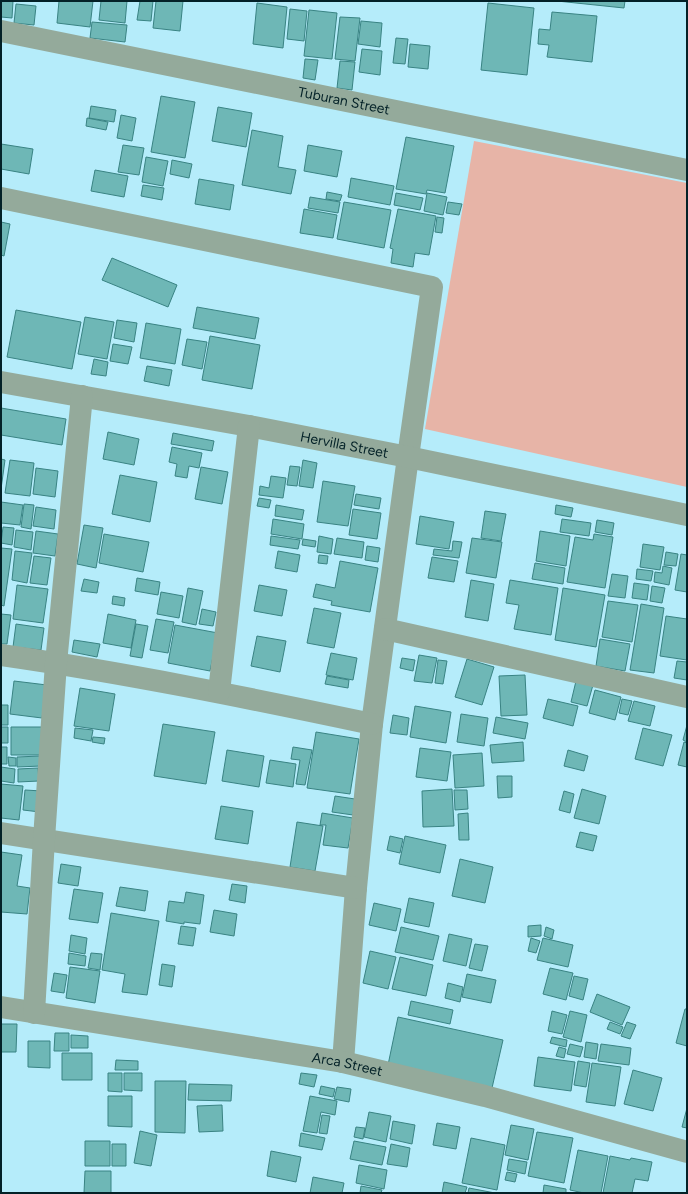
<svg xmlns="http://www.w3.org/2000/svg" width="688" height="1194" font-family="Figtree,sans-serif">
  <rect width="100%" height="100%" fill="#b5ecfa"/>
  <path fill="#e7b4a7" d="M474,141L687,183V487L425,429Z"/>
  <path fill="#6eb7b6" stroke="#398383" d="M1,1H13L12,18L1,17Z
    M59,1H93L90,27L57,23Z
    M101,1H127L125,23L99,20Z
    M140,1H153L151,21L137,20Z
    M156,1H183L180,31L153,28Z
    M557,1H625L624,8Z
    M257,3L287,7L283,48L253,44Z
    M488,3L534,8L527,75L481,70Z
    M16,4L36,6L34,25L14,23Z
    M290,9L307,11L304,41L287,39Z
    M309,10L337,13L332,59L304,56Z
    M552,12L597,16L592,62L547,57L549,45L538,44L539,29L550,30Z
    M340,17L360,18L355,61L335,59Z
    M361,21L382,23L380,47L358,44Z
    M92,22L127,25L125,42L90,38Z
    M396,38L408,39L405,64L393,63Z
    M410,44L430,46L428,69L408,67Z
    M362,49L382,51L380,75L359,72Z
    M305,59L318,60L315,80L303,78Z
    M340,61L355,62L352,90L337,88Z
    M161,96L195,102L185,158L151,152Z
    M91,106L116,110L114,122L89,118Z
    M218,107L252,113L246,147L212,141Z
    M121,115L136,118L132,141L117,138Z
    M87,118L108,122L106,130L86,126Z
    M252,130L283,136L278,167L296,170L291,194L242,185Z
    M406,137L454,146L445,193L427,190L426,194L396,189Z
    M1,144L33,149L29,174L1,169Z
    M123,145L144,148L139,175L118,172Z
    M308,145L342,151L337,177L304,171Z
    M146,157L168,161L163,186L142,182Z
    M172,160L192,164L189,178L170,174Z
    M95,170L128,176L124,197L91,191Z
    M351,178L394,186L390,205L348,197Z
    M199,179L234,185L230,210L195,204Z
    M143,185L164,188L162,200L141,196Z
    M327,192L342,195L340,201L326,199Z
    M396,193L423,198L420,210L394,205Z
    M427,193L447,197L443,215L424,211Z
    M310,197L340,202L338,213L308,208Z
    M344,202L391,210L384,248L337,239Z
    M448,202L462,204L459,215L446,213Z
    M304,209L337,215L333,238L300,233Z
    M398,209L436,216L429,255L415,253L413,267L391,263L393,249L390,248Z
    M437,217L444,218L442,233L435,232Z
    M1,222L10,224L4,256L1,255Z
    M112,258L177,285L168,307L102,280Z
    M197,307L259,318L255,339L193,328Z
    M16,310L81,322L72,369L7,357Z
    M85,317L114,322L107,359L78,354Z
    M117,320L137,323L134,342L114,338Z
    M146,323L181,329L175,364L140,358Z
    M210,336L260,345L252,389L202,380Z
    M187,339L207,342L202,369L182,365Z
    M113,344L132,347L128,364L110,361Z
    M94,359L108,362L106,376L91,374Z
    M147,366L172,370L169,386L144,381Z
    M1,408L66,419L62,445L1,435Z
    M108,432L139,439L134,465L103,459Z
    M173,433L214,441L212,451L171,444Z
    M172,447L202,453L199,468L189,466L187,478L175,476L177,464L169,462Z
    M1,459L5,460L1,489Z
    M10,460L34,463L30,496L5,493Z
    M303,460L317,463L313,488L299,486Z
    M290,466L300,467L297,486L287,485Z
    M201,467L228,472L222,504L195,499Z
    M36,468L58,471L55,497L33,494Z
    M120,475L157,482L150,522L112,514Z
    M271,476L286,478L283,498L259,495L260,486L269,488Z
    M323,481L355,486L348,526L317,522Z
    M356,494L381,498L379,509L354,505Z
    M259,498L271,500L269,508L257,506Z
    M1,502L23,505L20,525L1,523Z
    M24,504L34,505L31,529L21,527Z
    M276,505L304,510L302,520L275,516Z
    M556,505L573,508L571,517L555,514Z
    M36,507L56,510L54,529L33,526Z
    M353,509L381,513L377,539L349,535Z
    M485,511L506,514L501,541L481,538Z
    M420,516L454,522L449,549L416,544Z
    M273,519L304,524L302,539L271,534Z
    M562,519L591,523L589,536L560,532Z
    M597,520L614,523L612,535L595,532Z
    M84,525L103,528L96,568L77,564Z
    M3,527L14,528L12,545L1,543Z
    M16,530L33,532L31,550L14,547Z
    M36,531L58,534L55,556L33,553Z
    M540,531L570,536L566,566L536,561Z
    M104,534L149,542L143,572L99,563Z
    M594,534L613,537L605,588L567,582L575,537L593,540Z
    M271,536L300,540L298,549L270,545Z
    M319,536L333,539L331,554L317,552Z
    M337,538L364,542L362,558L334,554Z
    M472,538L502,542L496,578L466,573Z
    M303,539L316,541L315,547L302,545Z
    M453,541L462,542L459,558L433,555L434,549L452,551Z
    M643,544L664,547L660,570L640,567Z
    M367,546L380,548L378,562L365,560Z
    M1,548L12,549L4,606L1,605Z
    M15,551L32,553L27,583L12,580Z
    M278,551L300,555L297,572L275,568Z
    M666,552L678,554L676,566L664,565Z
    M681,554L687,555V592L675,590Z
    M319,555L328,556L327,564L318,563Z
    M34,556L51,558L47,585L30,583Z
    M432,557L458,561L454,582L428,578Z
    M340,561L378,568L370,612L331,605L332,601L313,597L316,584L335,588Z
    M535,563L565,568L563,584L532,579Z
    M663,566L672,568L669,585L654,582L655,572L662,573Z
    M637,569L653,571L651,581L636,579Z
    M612,574L628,576L625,598L608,596Z
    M137,578L160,582L158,595L135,591Z
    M84,579L99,582L97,593L81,591Z
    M471,580L494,584L488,621L465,617Z
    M510,580L558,588L551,635L514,629L519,605L506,603Z
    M634,583L649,585L647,600L632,598Z
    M17,585L48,589L43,623L13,619Z
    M259,585L287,590L282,616L254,611Z
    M652,586L665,588L662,603L650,601Z
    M188,588L203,591L196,625L182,622Z
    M563,588L605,595L596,647L555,640Z
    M161,592L183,596L179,618L157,614Z
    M113,596L125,598L124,606L112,604Z
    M608,601L638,605L632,642L602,637Z
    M641,604L664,608L654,673L630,670Z
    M314,608L341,613L334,648L307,643Z
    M202,609L216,612L213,626L199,624Z
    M1,614L11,615L7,644H1Z
    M108,614L136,620L131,648L103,643Z
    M666,616L687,619V660L660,656Z
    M156,619L174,622L168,653L150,650Z
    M16,624L44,628L41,650L13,647Z
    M136,624L148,626L142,658L130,656Z
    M175,625L218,633L210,671L168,663Z
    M257,636L286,641L280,672L251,666Z
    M600,639L630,644L625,671L596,666Z
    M74,640L100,644L97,657L72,652Z
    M331,653L357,658L353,680L326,675Z
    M419,655L437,658L432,683L414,681Z
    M402,658L415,660L413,671L400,668Z
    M467,659L494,667L482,705L455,697Z
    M438,660L447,661L443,684L435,683Z
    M677,661L687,662V680L674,678Z
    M525,675L527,715L501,716L499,676Z
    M327,676L349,680L348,688L325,684Z
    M14,681L47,685L42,718L10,714Z
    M576,681L593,685L587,706L571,702Z
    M80,688L115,694L109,731L74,726Z
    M595,690L621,697L615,720L589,713Z
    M548,699L578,706L573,726L543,718Z
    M622,699L632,701L628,715L619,713Z
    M634,701L655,706L650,726L628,721Z
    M1,705H8V725H1Z
    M415,706L451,712L446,743L410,737Z
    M461,714L488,718L484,746L457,742Z
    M393,715L409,718L407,735L390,733Z
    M496,717L528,723L525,739L493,733Z
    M163,724L215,732L206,784L154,776Z
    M687,725V742L683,740Z
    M1,727H8V743H1Z
    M11,727H42V755H11Z
    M75,728L93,730L91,741L74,738Z
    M643,728L672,735L663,766L635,759Z
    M316,732L359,739L350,794L307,788Z
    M93,737L105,738L104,744L92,742Z
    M523,742L524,761L492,763L490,745Z
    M684,742L687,743V767L678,765Z
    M1,747H7V764H1Z
    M293,747L312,750L305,785L296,784L300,760L291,759Z
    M420,748L451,752L447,781L416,777Z
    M227,750L264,756L259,787L222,781Z
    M568,750L588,756L584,771L564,766Z
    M482,753L484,786L455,788L453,755Z
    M40,756L41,766L17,767V757Z
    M8,757L16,758V766H9Z
    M270,760L296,764L293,787L266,783Z
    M1,767L15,769L14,783L1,781Z
    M38,768L39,781L18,782V769Z
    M497,776H512V797L498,798Z
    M1,784L23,786L19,820L1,818Z
    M452,789L454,826L423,827L422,791Z
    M582,789L606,796L599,824L574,818Z
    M25,790L42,791L40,812L23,810Z
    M454,790H467L468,809L455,810Z
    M564,791L574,794L570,813L559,810Z
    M335,796L355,799L353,815L332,812Z
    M221,806L253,811L248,844L215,839Z
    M322,813L353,818L348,848L323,845L326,825H320Z
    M468,813L469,840H459L458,814Z
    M297,822L323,826L315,871L290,867Z
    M580,832L597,836L593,851L576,847Z
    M390,836L403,839L400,853L387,850Z
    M405,836L446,845L440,873L399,864Z
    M1,852L22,855L17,886L30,888L27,914L1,912Z
    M460,859L493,867L485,903L452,896Z
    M61,864L81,867L78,886L58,883Z
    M232,884L247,886L245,903L229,900Z
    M120,887L148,891L145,911L116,906Z
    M74,889L103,893L98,923L69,919Z
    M186,892L204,895L200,924L184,922V924L166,921L169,901L184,903Z
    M409,898L434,903L429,927L404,922Z
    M374,903L401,909L396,931L369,925Z
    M214,910L237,914L234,936L210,932Z
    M111,913L159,921L147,995L122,992L125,974L102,970Z
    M541,925V936L528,937V926Z
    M181,926L196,928L193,946L178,944Z
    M401,927L439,936L433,960L395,952Z
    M546,927L554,930L552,939L544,936Z
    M449,934L472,939L466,966L443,961Z
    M71,935L87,938L85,954L69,951Z
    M531,938L540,941L536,953L528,951Z
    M543,938L573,945L568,967L537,960Z
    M475,944L488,946L482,971L469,968Z
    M370,951L396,957L388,989L363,983Z
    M69,953L86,956L85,966L68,964Z
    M91,953L102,954L100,970L88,968Z
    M400,957L433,965L426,996L392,989Z
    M162,964L175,966L172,987L159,985Z
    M70,967L100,971L95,1003L66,998Z
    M550,968L573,973L566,1000L543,994Z
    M54,973L67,975L64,993L51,991Z
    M467,974L496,980L491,1003L462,997Z
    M574,976L588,979L583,1000L569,996Z
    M448,983L463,987L460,1002L445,998Z
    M597,994L630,1007L622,1025L590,1012Z
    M411,1001L453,1010L450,1024L408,1015Z
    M685,1009H687V1046L676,1043Z
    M552,1011L567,1015L562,1034L548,1031Z
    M570,1011L587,1015L581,1042L563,1037Z
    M398,1017L503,1040L492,1088L388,1065Z
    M610,1022L623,1027L620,1034L607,1029Z
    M627,1022L636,1025L630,1039L621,1036Z
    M1,1024H17L16,1052H1Z
    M55,1033H69V1051H54Z
    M71,1035L88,1036V1048H71Z
    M552,1037L567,1040L566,1047L550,1043Z
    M28,1041H50V1068L28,1067Z
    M586,1042L598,1044L596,1059L584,1057Z
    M570,1044L583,1047L580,1057L567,1054Z
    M601,1044L631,1048L629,1065L598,1061Z
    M559,1047L566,1049L564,1058L556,1056Z
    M62,1053H92V1080H62Z
    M538,1057L575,1062L571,1091L534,1086Z
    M116,1060L138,1061V1070H115Z
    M578,1061L590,1063L586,1087L574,1085Z
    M592,1063L621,1067L615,1106L586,1102Z
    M633,1070L662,1078L653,1111L624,1104Z
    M108,1073H122V1092L108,1091Z
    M124,1073H142V1091L124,1090Z
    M301,1073L317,1075L314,1087L299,1084Z
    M155,1081H186L185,1133L155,1132Z
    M189,1084L232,1085L231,1101L188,1100Z
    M321,1086L335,1089L333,1097L319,1094Z
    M337,1087L351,1089L349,1102L334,1099Z
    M108,1096H132V1127L108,1126Z
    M310,1096L337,1101L335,1115L321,1112L317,1133L303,1131Z
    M222,1105L223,1131L199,1132L197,1106Z
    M687,1108V1128L682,1127Z
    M369,1112L391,1116L386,1142L364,1137Z
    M322,1115L330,1116L327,1134L319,1133Z
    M393,1121L415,1125L412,1144L390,1139Z
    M437,1123L460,1127L456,1149L433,1145Z
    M511,1125L534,1129L528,1160L505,1155Z
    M356,1127L365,1128L363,1139L354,1137Z
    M140,1131L157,1135L151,1166L134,1163Z
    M537,1132L573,1138L564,1183L528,1176Z
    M301,1133L325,1138L322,1150L299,1146Z
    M471,1138L505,1145L497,1190L462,1183Z
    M85,1141H110V1166H85Z
    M354,1141L386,1147L382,1165L350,1159Z
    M112,1144H126V1166H112Z
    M391,1144L410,1148L407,1167L387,1164Z
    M578,1150L608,1156L601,1193H584L570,1190Z
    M271,1151L301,1157L296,1182L267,1176Z
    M610,1156L630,1160L631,1158L652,1162L648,1181L635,1179L632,1193H603Z
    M509,1159L527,1162L525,1174L507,1170Z
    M359,1165L387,1170L384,1189L356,1183Z
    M85,1171H111V1193H84Z
    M507,1172L517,1174L515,1182L505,1180Z
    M313,1177L344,1183L342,1193H310Z
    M444,1182L467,1187L465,1193H442Z
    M544,1185L566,1189V1193H543Z
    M361,1186L382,1190L381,1193H360Z
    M469,1188L495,1193H468Z"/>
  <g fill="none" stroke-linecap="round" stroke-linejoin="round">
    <g stroke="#94aa9b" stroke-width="22">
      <path id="s1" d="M1,31L687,170"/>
      <path d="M1,198L432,287L408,457L372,724L356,888L343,1062"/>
      <path id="s2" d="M1,382L249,426L408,457L687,515"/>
      <path d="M385,629L687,697"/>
      <path d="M1,655C126,673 249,698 372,724"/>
      <path d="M219,692L249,426"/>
      <path d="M1,833L356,888"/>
      <path id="s3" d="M1,1007L343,1062L485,1096L687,1152"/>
      <path d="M34,1013L44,839L56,663L82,396"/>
    </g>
  </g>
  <g text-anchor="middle" stroke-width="4" stroke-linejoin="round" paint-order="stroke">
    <g font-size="14" fill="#032127" stroke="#b5ecfa">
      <text dy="5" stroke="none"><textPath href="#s1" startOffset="350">Tuburan Street</textPath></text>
      <text dy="5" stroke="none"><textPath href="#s2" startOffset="349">Hervilla Street</textPath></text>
      <text dy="5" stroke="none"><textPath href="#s3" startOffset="351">Arca Street</textPath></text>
    </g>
  </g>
  <rect width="688" height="1194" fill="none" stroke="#032127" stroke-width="4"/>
</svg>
